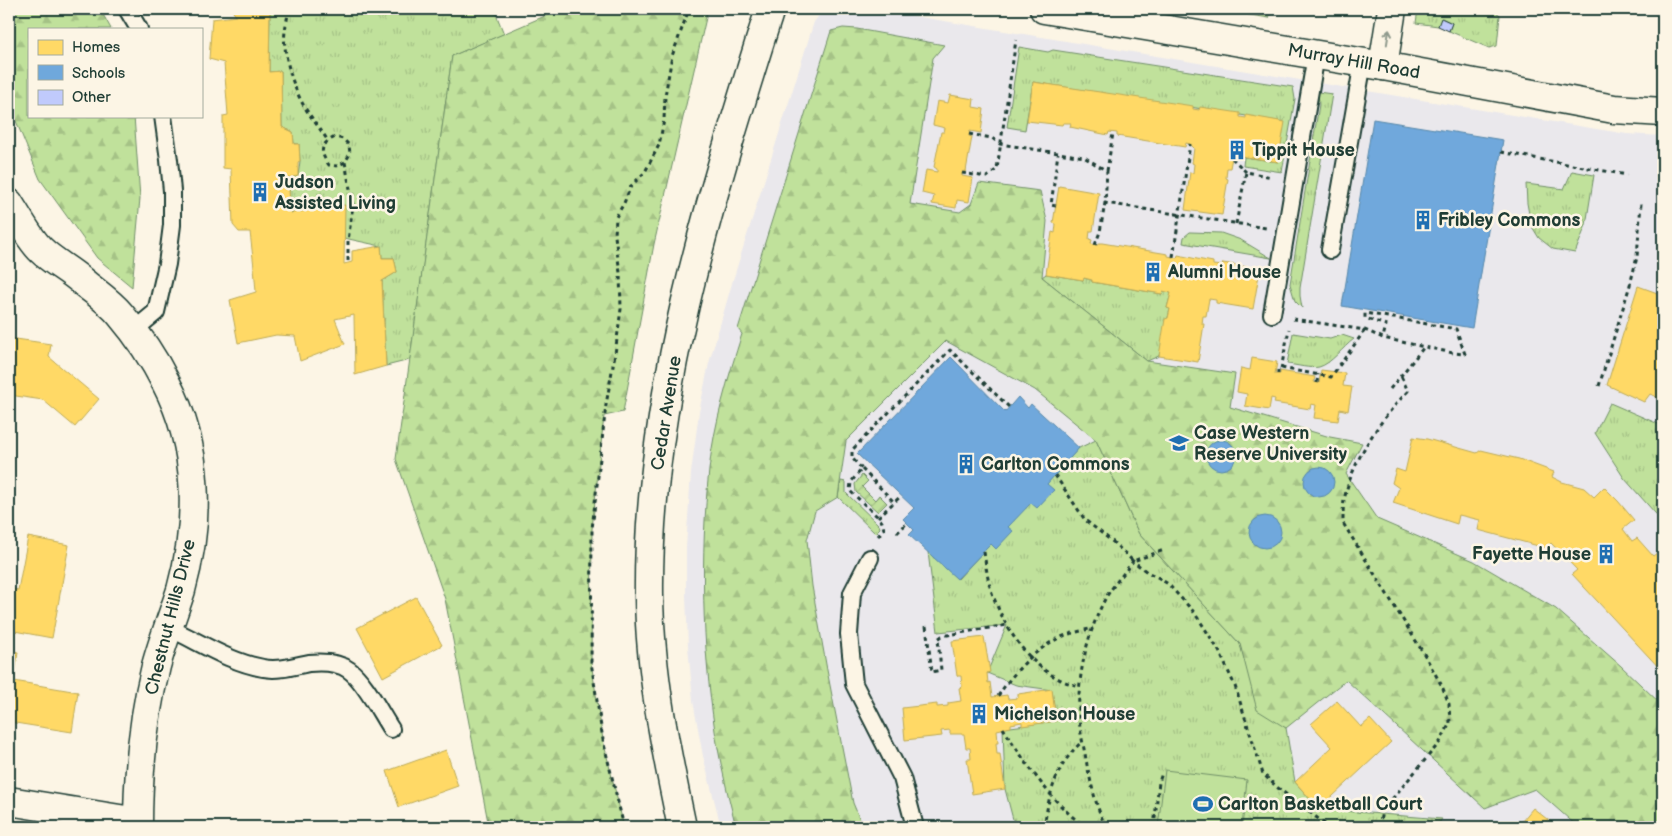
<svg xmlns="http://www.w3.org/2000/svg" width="1672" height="836" font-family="'Balsamiq Sans',sans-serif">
  <defs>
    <pattern id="grass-tufts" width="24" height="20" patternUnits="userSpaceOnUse" patternTransform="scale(1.25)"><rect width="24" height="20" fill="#c0e19b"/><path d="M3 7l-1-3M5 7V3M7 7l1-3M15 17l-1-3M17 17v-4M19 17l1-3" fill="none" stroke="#a5c286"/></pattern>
    <pattern id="forest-firs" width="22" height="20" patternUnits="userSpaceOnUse" patternTransform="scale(1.25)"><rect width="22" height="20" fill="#c0e19b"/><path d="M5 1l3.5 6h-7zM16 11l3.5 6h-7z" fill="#a5c286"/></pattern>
    <pattern id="garden-furrows" width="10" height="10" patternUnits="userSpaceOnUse" patternTransform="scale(1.25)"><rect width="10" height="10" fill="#c0e19b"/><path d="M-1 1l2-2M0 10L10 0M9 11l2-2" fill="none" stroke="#a5c286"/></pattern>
  </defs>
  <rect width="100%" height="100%" fill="#fcf5e5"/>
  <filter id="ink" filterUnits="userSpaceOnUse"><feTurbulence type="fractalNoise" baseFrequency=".02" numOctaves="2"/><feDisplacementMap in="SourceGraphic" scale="10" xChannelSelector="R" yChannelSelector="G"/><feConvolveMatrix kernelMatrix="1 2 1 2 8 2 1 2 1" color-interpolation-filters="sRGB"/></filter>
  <g filter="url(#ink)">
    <path fill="#eae8ec" d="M824,9H872L1627,134L1663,136V827H721L703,756L693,701L688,646L686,596V547L691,473L699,412L709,363L733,280L814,22Z"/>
    <path fill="url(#grass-tufts)" stroke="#708f68" d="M270,9H494L504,34L452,56L410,360L386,366L382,281L397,272L394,258H382L381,246L344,238V205L291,213L288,178L298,176L300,161L299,144H294L293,132L282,127L281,71L269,72Z
      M1214,9H1266L1272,10L1269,18Z
      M1418,9H1492L1500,15L1497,46L1489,48L1449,31L1452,23L1442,18L1438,26L1416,23Z
      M1019,47L1048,52L1053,50L1293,87L1295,99L1282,172L1243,166L1244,157L1278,162L1284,122L1033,82L1025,130L1007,127Z
      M1318,92L1332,94L1300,288V296L1302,308L1295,301L1290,284L1319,105Z
      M1572,171L1594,175L1586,225L1575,253L1553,249L1539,238L1531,225L1527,203L1526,184L1564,189Z
      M1190,232L1221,233L1241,240L1271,258L1183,243L1184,237Z
      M1046,274L1083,280L1084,278L1092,280V282L1162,294L1163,291L1171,293L1167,308L1170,309L1159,356L1147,361L1042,277Z
      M1293,333L1330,339L1342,335L1354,339C1343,347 1331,364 1319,367C1310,369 1297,365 1287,364Z
      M1610,403L1663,426V522L1624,478L1595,433Z
      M1096,440L1139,534L1240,644L1258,704L1286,728L1295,782L1319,809L1442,819L1436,827H1015L1005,789L1003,728L1056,721L1052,690L1016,685L987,673L1007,625L938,632L928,552L958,579L1079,448Z
      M841,481L846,482V493L879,525L880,528L875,533L838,497Z"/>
    <path fill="url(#forest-firs)" stroke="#708f68" d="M9,9H100L110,27L111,29H29V116H134L140,198L132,287L97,258L40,179L9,104Z
      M561,9H708L654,244L623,412L604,416L592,529L591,662L603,740L624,827H489L445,599L396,459L452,56Z
      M843,28L857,29L944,45L933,58L910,204L960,212L971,204L979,183L1040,191L1047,221L1042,277L1147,361L1235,374L1230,407L1330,437L1362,443L1346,474L1377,519L1474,561L1556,609L1621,666L1663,706V827H1578L1535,789L1485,808L1346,680L1286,728L1257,710L1240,644L1139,534L1096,440L1035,390L946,341L846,441L838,497L815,511L807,540L812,586L827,670L853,803L863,827H736C728,795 720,763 715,731C702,645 700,556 709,470C714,424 728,378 742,334L738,329L831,31Z"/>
    <path fill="#c0e19b" stroke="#708f68" d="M1165,770L1247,780L1242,827H1158Z"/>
    <path fill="url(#garden-furrows)" stroke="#708f68" d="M862,475L868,481L862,487L875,500L879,495L887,503L878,512L856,492L855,484Z"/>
    <path fill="#ffd966" stroke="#bcaa57" d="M231,9H270L269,72L281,71L282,127L293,132L294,144H299L300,161L298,162V176L288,178L291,213L345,205L344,264L352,262V251L381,246L382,258H394L397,272L382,281L386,366L355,375L354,315L335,319L345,344L300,361L295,336L276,335L238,343L230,300L256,292L254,267L250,232H239L233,225L231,169L223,168V116L228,115L224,63L209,59L212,19L236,16Z
      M1033,82L1193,106V109L1199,110L1200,107L1240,113V117L1246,118V115L1285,122L1278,162L1240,156L1241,154L1233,152L1230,168H1227L1226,178L1228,179L1222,215L1185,210L1190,172L1193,173L1194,164L1192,163L1194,148L1190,144L1186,143L1185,147L1117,136V133L1109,132L1108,135L1070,127L1071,123H1063L1062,125L1027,121Z
      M950,95L974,99L973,107L984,109L981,133L970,131L969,136L972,137L966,171L962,173V176L973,178L969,202L957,200L956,208L932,204L934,196L922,193L926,170L937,172V169L934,167L941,132H944L945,128L933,125L937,101L948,103Z
      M1059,186L1099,193L1093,231H1090L1089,239L1092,240L1091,244L1098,245L1099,243H1102L1168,254V256L1177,258L1178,255L1197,259L1213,262V265L1222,266L1223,263L1260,269L1253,309L1216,303V300L1209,299L1206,316H1203L1202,324H1204L1198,362L1159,356L1165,319L1168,318L1170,309L1167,308L1171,293L1163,291L1162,294L1092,282V280L1084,278L1083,280L1046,274L1052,232L1055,233L1056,224L1053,223Z
      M1638,286L1663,295V400L1650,394L1644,402L1607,385Z
      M9,338L51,344L49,357L99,399L75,427L43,400L9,395Z
      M1252,358L1277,362L1275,374H1280V371L1315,377L1314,382L1319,383L1321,370L1345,373L1343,386L1352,387L1348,411L1340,409L1338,421L1314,418L1316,405L1311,404L1310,409L1274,403L1275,399L1271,398L1269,410L1245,406L1247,394L1237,392L1241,368L1250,370Z
      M1413,437L1427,439L1477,453L1481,450L1519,459L1554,472L1552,477L1562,482L1584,488L1594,497L1604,487L1618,501L1634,520L1623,529L1632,541L1637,538L1653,556L1661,550L1663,553V672L1572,574L1577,570L1551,543L1546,548L1478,530L1480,520L1459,515L1457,524L1393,503L1399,488L1392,483L1396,469L1405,472Z
      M28,537L69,545L52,638L9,630V588L18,590Z
      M416,597L442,645L383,677L357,628Z
      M984,637L990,672L987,673L988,683L990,682L992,697L1007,695L1008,699L1018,698V694L1052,689L1056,721L1022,726V722L1011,724V727L997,730L998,743H996L997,754H1000L1005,789L972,794L967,759H971L970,748H966L964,734H950V730L941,731L942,736L905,740L902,708L937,704V707L948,706V703L961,701L959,688L962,687L961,676H957L952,641Z
      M9,650L18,652L14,681L78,692L72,732L9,722Z
      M1337,701L1361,727L1370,719L1391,742L1319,809L1295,782L1332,747L1311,724Z
      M446,750L458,786L399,807L387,771Z
      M1533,808L1557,827H1517Z"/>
    <path fill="#6fa8dc" stroke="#5788aa" d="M1373,119L1503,140L1472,328L1342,306Z
      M951,357L1005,412L1018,397L1028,408L1031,404L1079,448L1047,484L1054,490L1037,508L1031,503L1008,527L1013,531L996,549L991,544L957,579L909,535L914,530L903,519L914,508L857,454Z
      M1206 455a15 15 0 1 1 30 0a15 15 0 1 1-30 0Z
      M1304 482a15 15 0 1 1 30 0a15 15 0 1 1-30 0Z
      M1249 532a16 16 0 1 1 32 0a16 16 0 1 1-32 0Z"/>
    <path fill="#c0cafc" stroke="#1f3d34" d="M1441,18L1452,23L1449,31L1438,26Z"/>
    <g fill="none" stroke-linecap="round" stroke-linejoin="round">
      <defs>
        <path id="lane" d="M127,9L139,29
          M1330,250L1363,62
          M1272,314L1316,55
          M133,331L156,312L167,264L172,225V191L169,160L163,116
          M870,558L852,593L849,634L854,684L902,778L915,827
          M169,628C200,642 229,662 263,668C278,671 294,666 309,663C321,662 338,662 349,670C364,680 381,714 391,729"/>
        <path id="street" d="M1383,66L1392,9
          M9,203C17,216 31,241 41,250C53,262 70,270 83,282C95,292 110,302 120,314C137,334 155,361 166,383C200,448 200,521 181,590C173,615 163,640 156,666C143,718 138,774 138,827
          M9,801L138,822"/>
        <path id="secondary" d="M1044,9L1383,66L1614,109L1663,112
          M682,827C666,751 650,674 649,595C647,396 711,197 770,9"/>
      </defs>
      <use href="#lane" stroke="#1f3d34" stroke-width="20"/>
      <use href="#street" stroke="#1f3d34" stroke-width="31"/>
      <use href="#secondary" stroke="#1f3d34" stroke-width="31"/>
      <path stroke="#1f3d34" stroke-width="3" stroke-dasharray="4 4" stroke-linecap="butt" d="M289,9C287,21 283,34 285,47C287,66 294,89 304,106C311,118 320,128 328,141
        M969,134L992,138L1000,144L1084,157L1107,171L1105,203L1266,228
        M1501,152L1627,175
        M1232,158L1246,172
        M345,162L337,166L329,165C319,152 320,144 335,137L343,139L349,145L350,154L345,162L353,205L348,241V263
        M1107,171L1113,133
        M962,173L987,177L997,169L1016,40
        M1056,206L1051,205L1058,153
        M1236,224L1246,172L1272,177
        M1095,245L1100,232L1105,203
        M1173,257L1190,144
        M1293,319L1365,330L1383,338L1453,353L1465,354L1456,329L1365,313V318L1386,325L1383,338
        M1281,369L1289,329
        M1278,374V370L1281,368L1331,377L1365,330
        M1317,383L1318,374
        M1599,386L1630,285L1637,257L1641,203
        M1390,389L1424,347
        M862,469L894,502
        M1055,475L1085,520L1113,542L1133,561L1164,550
        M878,517L901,496
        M897,533L907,523
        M878,536L884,529L882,522L878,517L850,491L851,482L862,469L852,458V450L950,350L1009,407
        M984,552C986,565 987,578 991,590C1005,631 1035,677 1079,686
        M926,626L932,672L941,670L938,639L942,636L1007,625
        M998,696C1013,673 1034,650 1059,638C1069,633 1082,631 1093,628
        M1003,728C1025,762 1053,805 1086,827
        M624,827L603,740L591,662L592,529L606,405L615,354L621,309L620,273L615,236L616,217L624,203L631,186L645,172L659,145L664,120L665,96L672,56L689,9
        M1044,827C1049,794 1056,764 1083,741
        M1106,827C1096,807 1092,787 1087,765C1085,753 1082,740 1080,728C1075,685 1085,639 1104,601C1111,587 1124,574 1133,561L1147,572L1159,578L1168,584L1193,611L1202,624L1219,651L1235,686L1263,774L1278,788L1329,827
        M1154,827L1159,782L1162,773
        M1379,827L1382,811L1440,742L1450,723L1449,704L1442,686L1424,654L1343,523C1343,516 1343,508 1344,500C1353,459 1379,421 1408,391L1401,376"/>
      <use href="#lane" stroke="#fcf5e5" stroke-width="16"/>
      <use href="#street" stroke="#fcf5e5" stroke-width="28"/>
      <use href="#secondary" stroke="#fcf5e5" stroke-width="28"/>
    </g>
    <defs><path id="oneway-shaft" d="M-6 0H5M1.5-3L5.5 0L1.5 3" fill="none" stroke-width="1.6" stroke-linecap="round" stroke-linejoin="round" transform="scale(1.25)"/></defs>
    <use stroke="#8e998c" href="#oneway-shaft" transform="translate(1388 37) rotate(-81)"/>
  </g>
  <defs>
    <symbol id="building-bare" viewBox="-9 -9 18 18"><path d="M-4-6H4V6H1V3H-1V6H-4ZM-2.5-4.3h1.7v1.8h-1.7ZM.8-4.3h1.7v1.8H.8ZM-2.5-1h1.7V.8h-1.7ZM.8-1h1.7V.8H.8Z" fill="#1f6fb2" stroke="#fcf5e5" stroke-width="2.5" paint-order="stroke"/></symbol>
    <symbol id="university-bare" viewBox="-9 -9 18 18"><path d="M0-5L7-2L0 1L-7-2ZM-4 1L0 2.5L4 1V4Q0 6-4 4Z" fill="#1f6fb2" stroke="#fcf5e5" stroke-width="2.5" paint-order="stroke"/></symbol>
    <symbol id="stadium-bare" viewBox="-9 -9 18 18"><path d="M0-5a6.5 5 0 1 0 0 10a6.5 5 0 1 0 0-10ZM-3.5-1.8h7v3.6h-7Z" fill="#1f6fb2" stroke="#fcf5e5" stroke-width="2.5" paint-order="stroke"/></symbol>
  </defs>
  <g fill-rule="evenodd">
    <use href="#building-bare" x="1223" y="136" width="28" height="28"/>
    <use href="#building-bare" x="246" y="178" width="28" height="28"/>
    <use href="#building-bare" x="1409" y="206" width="28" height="28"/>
    <use href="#building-bare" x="1139" y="258" width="28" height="28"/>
    <use href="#university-bare" x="1165" y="429" width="28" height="28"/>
    <use href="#building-bare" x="952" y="450" width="28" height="28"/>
    <use href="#building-bare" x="1592" y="540" width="28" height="28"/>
    <use href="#building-bare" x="965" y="700" width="28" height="28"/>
    <use href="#stadium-bare" x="1189" y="790" width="28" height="28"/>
  </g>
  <g text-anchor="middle" stroke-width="5" stroke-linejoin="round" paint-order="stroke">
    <g font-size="18" fill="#1f3d34" stroke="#fcf5e5">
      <text transform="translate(1354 61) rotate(10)" y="6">Murray Hill Road</text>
      <text transform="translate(666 413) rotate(-81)" y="6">Cedar Avenue</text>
      <text transform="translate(170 617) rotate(-76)" y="6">Chestnut Hills Drive</text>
    </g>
    <g font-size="18" font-weight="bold" fill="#1f3d34" stroke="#fcf5e5" text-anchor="start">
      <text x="1252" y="156">Tippit House</text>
      <text x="275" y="188">Judson<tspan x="275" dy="21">Assisted Living</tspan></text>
      <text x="1438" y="226">Fribley Commons</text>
      <text x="1168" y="278">Alumni House</text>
      <text x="1194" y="439">Case Western<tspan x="1194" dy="21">Reserve University</tspan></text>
      <text x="981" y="470">Carlton Commons</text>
      <text x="1591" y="560" text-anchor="end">Fayette House</text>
      <text x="994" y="720">Michelson House</text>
      <text x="1218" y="810">Carlton Basketball Court</text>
    </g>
  </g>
  <rect width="1672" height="836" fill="none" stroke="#fcf5e5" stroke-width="30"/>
  <rect x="15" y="15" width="1642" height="806" fill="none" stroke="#1f3d34" stroke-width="2" filter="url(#ink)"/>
  <rect x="28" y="28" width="175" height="90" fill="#fcf5e5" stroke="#a4ab9e"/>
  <rect x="38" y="40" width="25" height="15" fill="#ffd966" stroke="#a4ab9e"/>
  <text x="72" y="52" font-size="15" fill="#1f3d34">Homes</text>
  <rect x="38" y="65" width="25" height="15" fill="#6fa8dc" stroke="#a4ab9e"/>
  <text x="72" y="78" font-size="15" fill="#1f3d34">Schools</text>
  <rect x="38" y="90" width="25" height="15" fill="#c0cafc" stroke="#a4ab9e"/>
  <text x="72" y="102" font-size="15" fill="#1f3d34">Other</text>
</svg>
